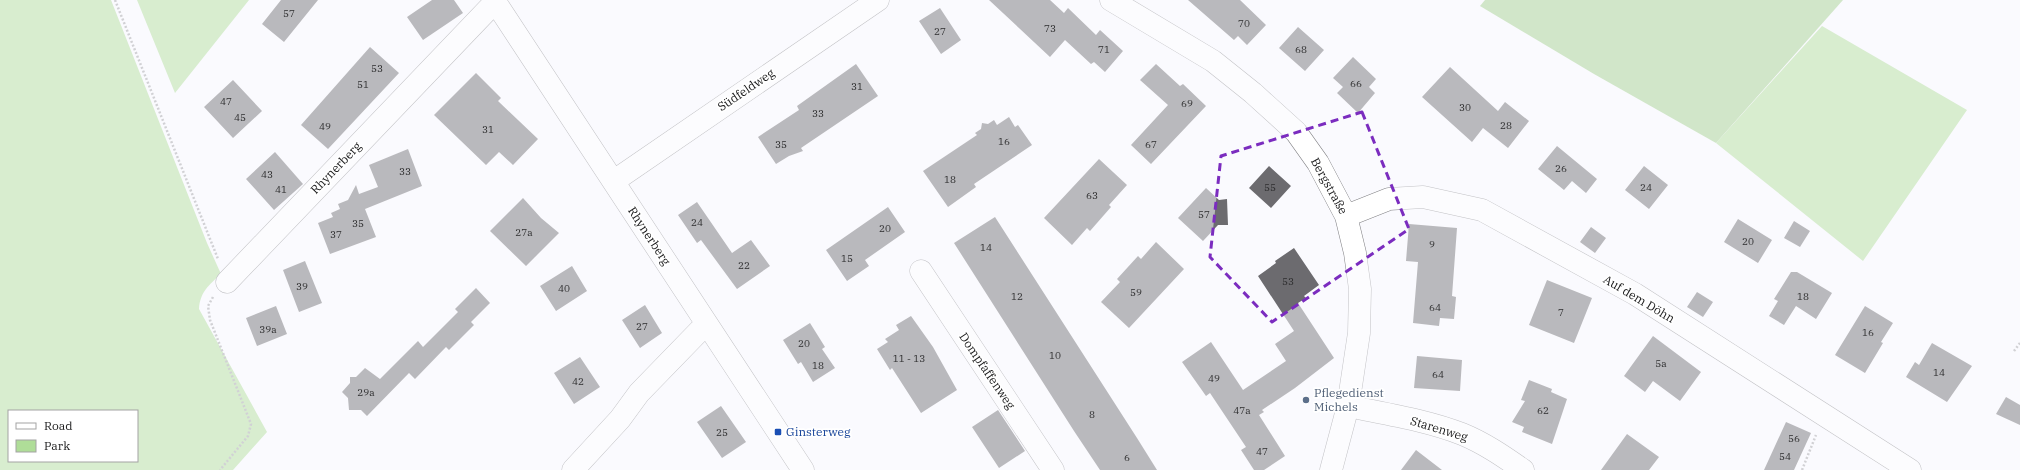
<svg xmlns="http://www.w3.org/2000/svg" width="2020" height="470" font-family="'IBM Plex Serif',serif">
  <rect width="100%" height="100%" fill="#fafafe"/>
  <path fill="#afdd98" fill-rule="evenodd" d="M0,0H111L207,243L221,274C209,285 200,292 199,309L267,432L233,470H0ZM9,411H137V461H9Z
    M137,0H249L175,93Z
    M1822,26L1967,110L1863,261L1716,143Z"/>
  <path fill="#9fce89" d="M1485,0H1843L1716,143L1594,74L1480,6Z"/>
  <path fill="#6c6b6f" d="M281,0H318L284,42L262,24Z
    M432,0H454L463,13L423,40L407,17Z
    M989,0H1050L1064,13L1068,8L1096,35L1100,30L1123,51L1105,72L1094,62L1091,64L1065,40L1050,57Z
    M1188,0H1240L1266,25L1247,45L1238,36L1234,40Z
    M940,8L961,40L941,54L919,21Z
    M1298,27L1324,50L1305,71L1279,48Z
    M370,47L399,73L328,149L301,125Z
    M1353,57L1376,79L1369,87L1375,93L1358,113L1337,93L1343,87L1333,78Z
    M856,64L878,96L801,148L803,151L789,156L776,164L758,137L799,110L797,106Z
    M1156,64L1180,86L1183,84L1206,106L1151,164L1131,145L1168,105L1140,80Z
    M1450,67L1498,111L1505,102L1529,121L1508,148L1483,128L1472,142L1422,97Z
    M476,73L501,98L498,101L538,139L513,165L499,152L486,165L434,115Z
    M233,80L262,111L233,138L204,107Z
    M1009,117L1015,127L1018,125L1032,145L974,184L976,187L948,207L923,171L977,135L975,133L981,129L982,123L988,124L994,120L997,125Z
    M1557,146L1597,179L1586,193L1572,181L1564,190L1538,169Z
    M408,149L422,186L365,209L376,237L330,254L318,223L333,217L331,213L340,209L338,204L348,200L356,185L359,194L378,187L369,165Z
    M275,152L303,184L274,210L246,179Z
    M1099,159L1127,185L1109,205L1111,207L1090,231L1087,228L1072,245L1044,218Z
    M1269,166L1291,186L1271,208L1249,188Z
    M1644,166L1668,185L1649,209L1625,190Z
    M1206,188L1219,200L1227,199L1228,225H1218L1203,241L1178,218Z
    M523,198L541,218L559,233L526,266L490,231Z
    M697,202L732,253L751,240L770,266L737,289L701,240L697,243L678,215Z
    M888,207L905,232L865,260L869,266L847,281L826,250Z
    M995,217L1137,438L1157,470H1100L1074,431L954,243Z
    M1738,219L1772,240L1758,263L1724,242Z
    M1794,221L1810,231L1800,247L1784,238Z
    M1409,224L1457,228L1452,296L1456,297L1454,319L1440,318L1439,326L1413,323L1418,262L1406,261Z
    M1591,227L1606,238L1595,253L1580,242Z
    M1156,242L1184,269L1129,328L1101,302L1120,282L1117,279L1138,256L1141,259Z
    M1294,248L1319,285L1304,296L1306,298L1298,303L1334,358L1295,388L1262,410L1264,412L1259,415L1285,456L1264,470H1254L1241,450L1246,447L1210,393L1206,396L1182,362L1211,342L1243,390L1286,361L1275,344L1294,331L1258,276L1276,263L1275,261Z
    M305,261L322,303L299,312L283,270Z
    M572,266L587,291L556,311L540,286Z
    M1791,272H1797L1832,293L1816,319L1796,306L1784,325L1769,316L1778,301L1774,299Z
    M1547,280L1592,298L1574,343L1529,325Z
    M476,288L490,303L471,322L474,325L449,350L446,347L415,379L409,373L367,416L361,410H349L348,398L342,392L350,383V377H356L365,368L380,379L418,341L423,347L458,312L455,309Z
    M1697,292L1713,302L1703,317L1687,307Z
    M645,305L662,333L640,348L622,320Z
    M276,306L287,334L257,346L246,318Z
    M1865,306L1893,323L1881,342L1883,343L1865,373L1835,355Z
    M911,316L933,347L957,390L921,413L892,368L890,370L877,349L888,342L885,339L899,330L896,325Z
    M810,323L825,347L822,349L835,368L813,382L801,362L798,364L783,340Z
    M1653,336L1701,372L1680,401L1653,381L1645,392L1624,376Z
    M1932,343L1972,366L1947,402L1906,377L1915,362L1919,365Z
    M1417,356L1462,360L1460,391L1414,388Z
    M580,357L600,387L574,404L554,373Z
    M1529,380L1552,389L1551,392L1567,399L1552,444L1522,432L1524,427L1512,422L1525,401L1521,400Z
    M2006,397L2020,405V425L1996,414Z
    M721,406L746,442L722,458L697,422Z
    M998,410L1025,451L999,468L972,427Z
    M1786,422L1811,433L1794,470H1764Z
    M1627,434L1659,457L1649,470H1601Z
    M1416,450L1442,470H1401Z"/>
  <g fill="none" stroke-linecap="round" stroke-linejoin="round">
    <defs>
      <path id="minor" d="M494,0L803,470
        M1111,0L1213,61L1253,93L1296,132L1318,163L1346,216L1355,253L1360,289L1359,333L1348,406L1331,470
        M614,181L878,0
        M1346,216L1389,199L1423,197L1482,210L1635,294L1910,470
        M921,271L1053,470
        M227,282L495,2
        M1348,406C1386,414 1426,420 1462,434C1484,443 1503,456 1523,470
        M573,470L620,419L639,393L706,324"/>
    </defs>
    <use href="#minor" stroke="#808084" stroke-width="23"/>
    <path stroke="#a1a1a4" stroke-width="2.5" stroke-dasharray="2 2" stroke-linecap="butt" d="M115,0L218,259
      M213,297L208,306L210,320L251,424L248,436L220,470
      M2014,351L2020,343
      M1802,470L1816,435"/>
    <use href="#minor" stroke="#fff" stroke-width="22"/>
  </g>
  <path d="M0 0H2020V470H0ZM1362,112L1409,229L1272,322L1210,257L1221,156Z" fill="#fafafe" fill-opacity=".55" fill-rule="evenodd"/>
  <path fill="none" stroke="#7b2cbf" stroke-width="3" stroke-dasharray="8 5" stroke-linejoin="round" d="M1362,112L1409,229L1272,322L1210,257L1221,156Z"/>
  <circle fill="#5c6f8a" stroke="#fff" stroke-width="1.5" cx="1306" cy="400" r="4"/>
  <rect fill="#1a4fb4" stroke="#fff" stroke-width="1.5" x="774" y="428" width="8" height="8" rx="2"/>
  <g text-anchor="middle" stroke-width="3.5" stroke-linejoin="round" paint-order="stroke">
    <g font-size="10" fill="#2d2d2e">
      <text x="289" y="17">57</text>
      <text x="1244" y="27">70</text>
      <text x="1050" y="32">73</text>
      <text x="940" y="35">27</text>
      <text x="1104" y="53">71</text>
      <text x="1301" y="53">68</text>
      <text x="377" y="72">53</text>
      <text x="1356" y="87">66</text>
      <text x="363" y="88">51</text>
      <text x="857" y="90">31</text>
      <text x="226" y="105">47</text>
      <text x="1187" y="107">69</text>
      <text x="1465" y="111">30</text>
      <text x="818" y="117">33</text>
      <text x="240" y="121">45</text>
      <text x="1506" y="129">28</text>
      <text x="325" y="130">49</text>
      <text x="488" y="133">31</text>
      <text x="1004" y="145">16</text>
      <text x="781" y="148">35</text>
      <text x="1151" y="148">67</text>
      <text x="1561" y="172">26</text>
      <text x="405" y="175">33</text>
      <text x="267" y="178">43</text>
      <text x="950" y="183">18</text>
      <text x="1270" y="191">55</text>
      <text x="1646" y="191">24</text>
      <text x="281" y="193">41</text>
      <text x="1092" y="199">63</text>
      <text x="1204" y="218">57</text>
      <text x="697" y="226">24</text>
      <text x="358" y="227">35</text>
      <text x="885" y="232">20</text>
      <text x="524" y="236">27a</text>
      <text x="336" y="238">37</text>
      <text x="1748" y="245">20</text>
      <text x="1432" y="248">9</text>
      <text x="986" y="251">14</text>
      <text x="847" y="262">15</text>
      <text x="744" y="269">22</text>
      <text x="1288" y="285">53</text>
      <text x="302" y="290">39</text>
      <text x="564" y="292">40</text>
      <text x="1136" y="296">59</text>
      <text x="1017" y="300">12</text>
      <text x="1803" y="300">18</text>
      <text x="1435" y="311">64</text>
      <text x="1561" y="316">7</text>
      <text x="642" y="330">27</text>
      <text x="268" y="333">39a</text>
      <text x="1868" y="336">16</text>
      <text x="804" y="347">20</text>
      <text x="1055" y="359">10</text>
      <text x="909" y="362">11 - 13</text>
      <text x="1661" y="367">5a</text>
      <text x="818" y="369">18</text>
      <text x="1939" y="376">14</text>
      <text x="1438" y="378">64</text>
      <text x="1214" y="382">49</text>
      <text x="578" y="385">42</text>
      <text x="366" y="396">29a</text>
      <text x="1242" y="414">47a</text>
      <text x="1543" y="414">62</text>
      <text x="1092" y="418">8</text>
      <text x="722" y="436">25</text>
      <text x="1794" y="442">56</text>
      <text x="1262" y="455">47</text>
      <text x="1785" y="460">54</text>
      <text x="1127" y="461">6</text>
    </g>
    <g font-size="12" fill="#181819" stroke="#fff">
      <text transform="translate(746 90) rotate(-34)" y="4">Südfeldweg</text>
      <text transform="translate(336 168) rotate(-46)" y="4">Rhynerberg</text>
      <text transform="translate(1329 186) rotate(61)" y="4">Bergstraße</text>
      <text transform="translate(649 236) rotate(57)" y="4">Rhynerberg</text>
      <text transform="translate(1639 299) rotate(31)" y="4">Auf dem Döhn</text>
      <text transform="translate(987 371) rotate(56)" y="4">Dompfaffenweg</text>
      <text transform="translate(1439 429) rotate(17)" y="4">Starenweg</text>
    </g>
    <g font-size="12" fill="#4e5e75" stroke="#fff" text-anchor="start">
      <text x="1314" y="397">Pflegedienst<tspan x="1314" dy="14">Michels</tspan></text>
    </g>
    <g font-size="12" fill="#164399" stroke="#fff" text-anchor="start">
      <text x="786" y="436">Ginsterweg</text>
    </g>
  </g>
  <rect x="8" y="410" width="130" height="52" fill="#ffffff" stroke="#a3a3a3"/>
  <rect x="16" y="423" width="20" height="6" fill="#ffffff" stroke="#a3a3a3"/>
  <text x="44" y="430" font-size="12" fill="#181819">Road</text>
  <rect x="16" y="440" width="20" height="12" fill="#afdd98" stroke="#a3a3a3"/>
  <text x="44" y="450" font-size="12" fill="#181819">Park</text>
</svg>
